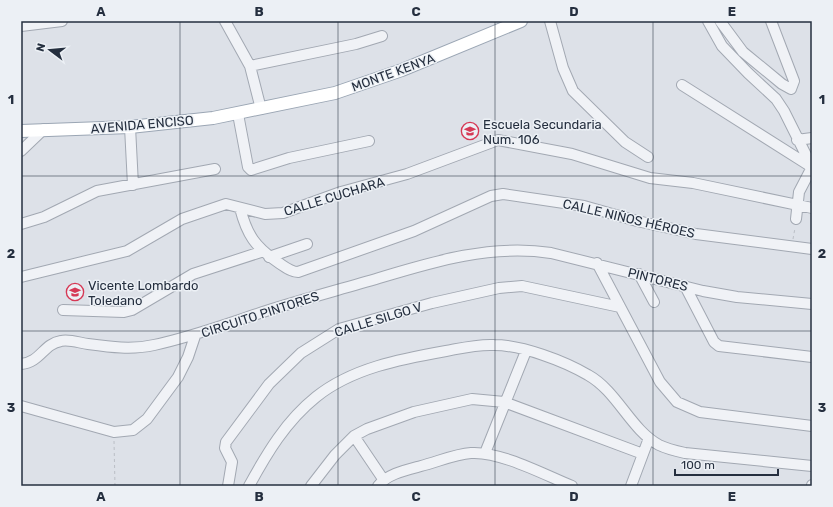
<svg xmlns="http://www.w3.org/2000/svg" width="833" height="507" font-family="Rubik,sans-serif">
  <rect width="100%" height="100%" fill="#dde1e8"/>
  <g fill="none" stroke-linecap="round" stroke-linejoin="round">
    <defs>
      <path id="minor" d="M225,21L250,66L261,109
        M550,21L563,68L573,91L625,142L648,157
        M708,21L722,46L748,73L776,99L784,111L812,167
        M720,21L743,52L782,84L791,89L794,81L771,21
        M21,26L62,21
        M250,66L356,44L382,36
        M682,85L810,166
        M238,114L248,167L251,170L289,158L369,141
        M130,127L133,185
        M797,140L812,138
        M21,151L44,129
        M240,208C247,235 255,247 279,263C285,267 291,272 298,272L414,231L491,196L503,194L584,206L637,221L696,234L812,249
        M796,219L799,192L812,167
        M21,224L44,217L97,191L215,169
        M269,257L307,244
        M597,263L660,382L677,402L700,412L812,426
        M639,274L654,302
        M21,277L127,251L182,219L226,204L265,214L283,213L341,192L407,174L498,140L572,154L650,178L693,183L812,208
        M685,286L714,342L719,346L812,357
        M63,310L124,312L132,310L193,274L261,252
        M21,364C41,362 43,344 61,341C69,339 80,343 88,344C110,347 132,350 154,345C192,337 229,323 266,311C304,299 342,289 379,278C435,261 492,244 551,253L703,291L737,297L812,304
        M21,406L114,432L133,430L147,419L178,377L188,357L195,336
        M354,436L383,479
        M485,453L526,351
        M228,486L232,462L225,448L226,442L269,384L301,353L339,329L432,303L499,288L522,286L620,307
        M249,486C267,453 286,421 316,397C352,368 401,359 446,351C462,348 478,344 494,345C522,345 564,361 588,375C617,391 631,430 659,445C667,449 676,451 685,453L812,466
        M311,486L335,455L354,436L367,429L414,412L472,399L504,402L643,454
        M378,486C387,474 406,470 421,466C437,462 455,454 471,453C500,451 545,475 572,486
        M631,486L649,438
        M812,486V485"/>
      <path id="major" d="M21,131L130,127L213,118L335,93L402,70L521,21"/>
    </defs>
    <use href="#minor" stroke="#a2a8b2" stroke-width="12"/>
    <use href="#major" stroke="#9ba6b4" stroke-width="14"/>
    <path stroke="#bbbfc6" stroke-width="1" stroke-dasharray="3 3" stroke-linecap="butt" d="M793,239L795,228
      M114,441L115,486"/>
    <use href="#minor" stroke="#f0f2f6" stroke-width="10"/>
    <use href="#major" stroke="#fff" stroke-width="12"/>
  </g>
  <path fill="none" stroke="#252f3f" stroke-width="1" stroke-opacity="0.55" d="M180,21V486M338,21V486M495,21V486M653,21V486M21,176H812M21,331H812"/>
  <defs>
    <symbol id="school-ring" viewBox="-11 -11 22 22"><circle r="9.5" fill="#ecf0f5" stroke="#d63855" stroke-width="1.5"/><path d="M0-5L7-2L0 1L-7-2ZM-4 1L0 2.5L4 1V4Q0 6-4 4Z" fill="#d63855"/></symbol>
  </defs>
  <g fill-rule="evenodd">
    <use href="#school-ring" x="460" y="121" width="20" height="20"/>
    <use href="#school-ring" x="65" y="282" width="20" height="20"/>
  </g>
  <g text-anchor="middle" stroke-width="3" stroke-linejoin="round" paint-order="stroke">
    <g font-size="13" fill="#252f3f" stroke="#ecf0f5">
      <text transform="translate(393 72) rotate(-20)" y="5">MONTE KENYA</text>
      <text transform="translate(142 124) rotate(-5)" y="5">AVENIDA ENCISO</text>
      <text transform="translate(334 196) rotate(-17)" y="5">CALLE CUCHARA</text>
      <text transform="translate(629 218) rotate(13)" y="5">CALLE NIÑOS HÉROES</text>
      <text transform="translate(658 279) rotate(14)" y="5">PINTORES</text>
      <text transform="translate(260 314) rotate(-18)" y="5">CIRCUITO PINTORES</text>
      <text transform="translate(378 319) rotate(-17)" y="5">CALLE SILGO V</text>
    </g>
    <g font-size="13" fill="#252f3f" stroke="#ecf0f5" text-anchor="start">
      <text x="483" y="129">Escuela Secundaria<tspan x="483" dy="15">Num. 106</tspan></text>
      <text x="88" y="290">Vicente Lombardo<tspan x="88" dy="15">Toledano</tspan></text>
    </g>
  </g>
  <rect width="833" height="507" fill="none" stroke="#ecf0f5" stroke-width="44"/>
  <g transform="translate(50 50) rotate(286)" stroke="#ecf0f5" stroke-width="3" paint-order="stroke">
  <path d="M0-3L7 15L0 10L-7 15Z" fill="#252f3f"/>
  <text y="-6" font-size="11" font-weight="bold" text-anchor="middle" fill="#252f3f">N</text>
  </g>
  <path d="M675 469v6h103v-6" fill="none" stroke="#252f3f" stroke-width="2"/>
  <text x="681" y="469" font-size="12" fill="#252f3f" stroke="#ecf0f5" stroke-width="3" paint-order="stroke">100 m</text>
  <rect x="22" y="22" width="789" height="463" fill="none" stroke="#252f3f" stroke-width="1.5"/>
  <g font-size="13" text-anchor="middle" font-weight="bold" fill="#252f3f">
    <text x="101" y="16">A</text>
    <text x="259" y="16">B</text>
    <text x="416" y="16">C</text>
    <text x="574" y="16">D</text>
    <text x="732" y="16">E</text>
    <text x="11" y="104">1</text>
    <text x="822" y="104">1</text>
    <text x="11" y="258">2</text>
    <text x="822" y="258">2</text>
    <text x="11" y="412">3</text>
    <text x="822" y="412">3</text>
    <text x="101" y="501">A</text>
    <text x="259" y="501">B</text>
    <text x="416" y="501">C</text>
    <text x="574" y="501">D</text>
    <text x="732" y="501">E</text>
  </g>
</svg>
